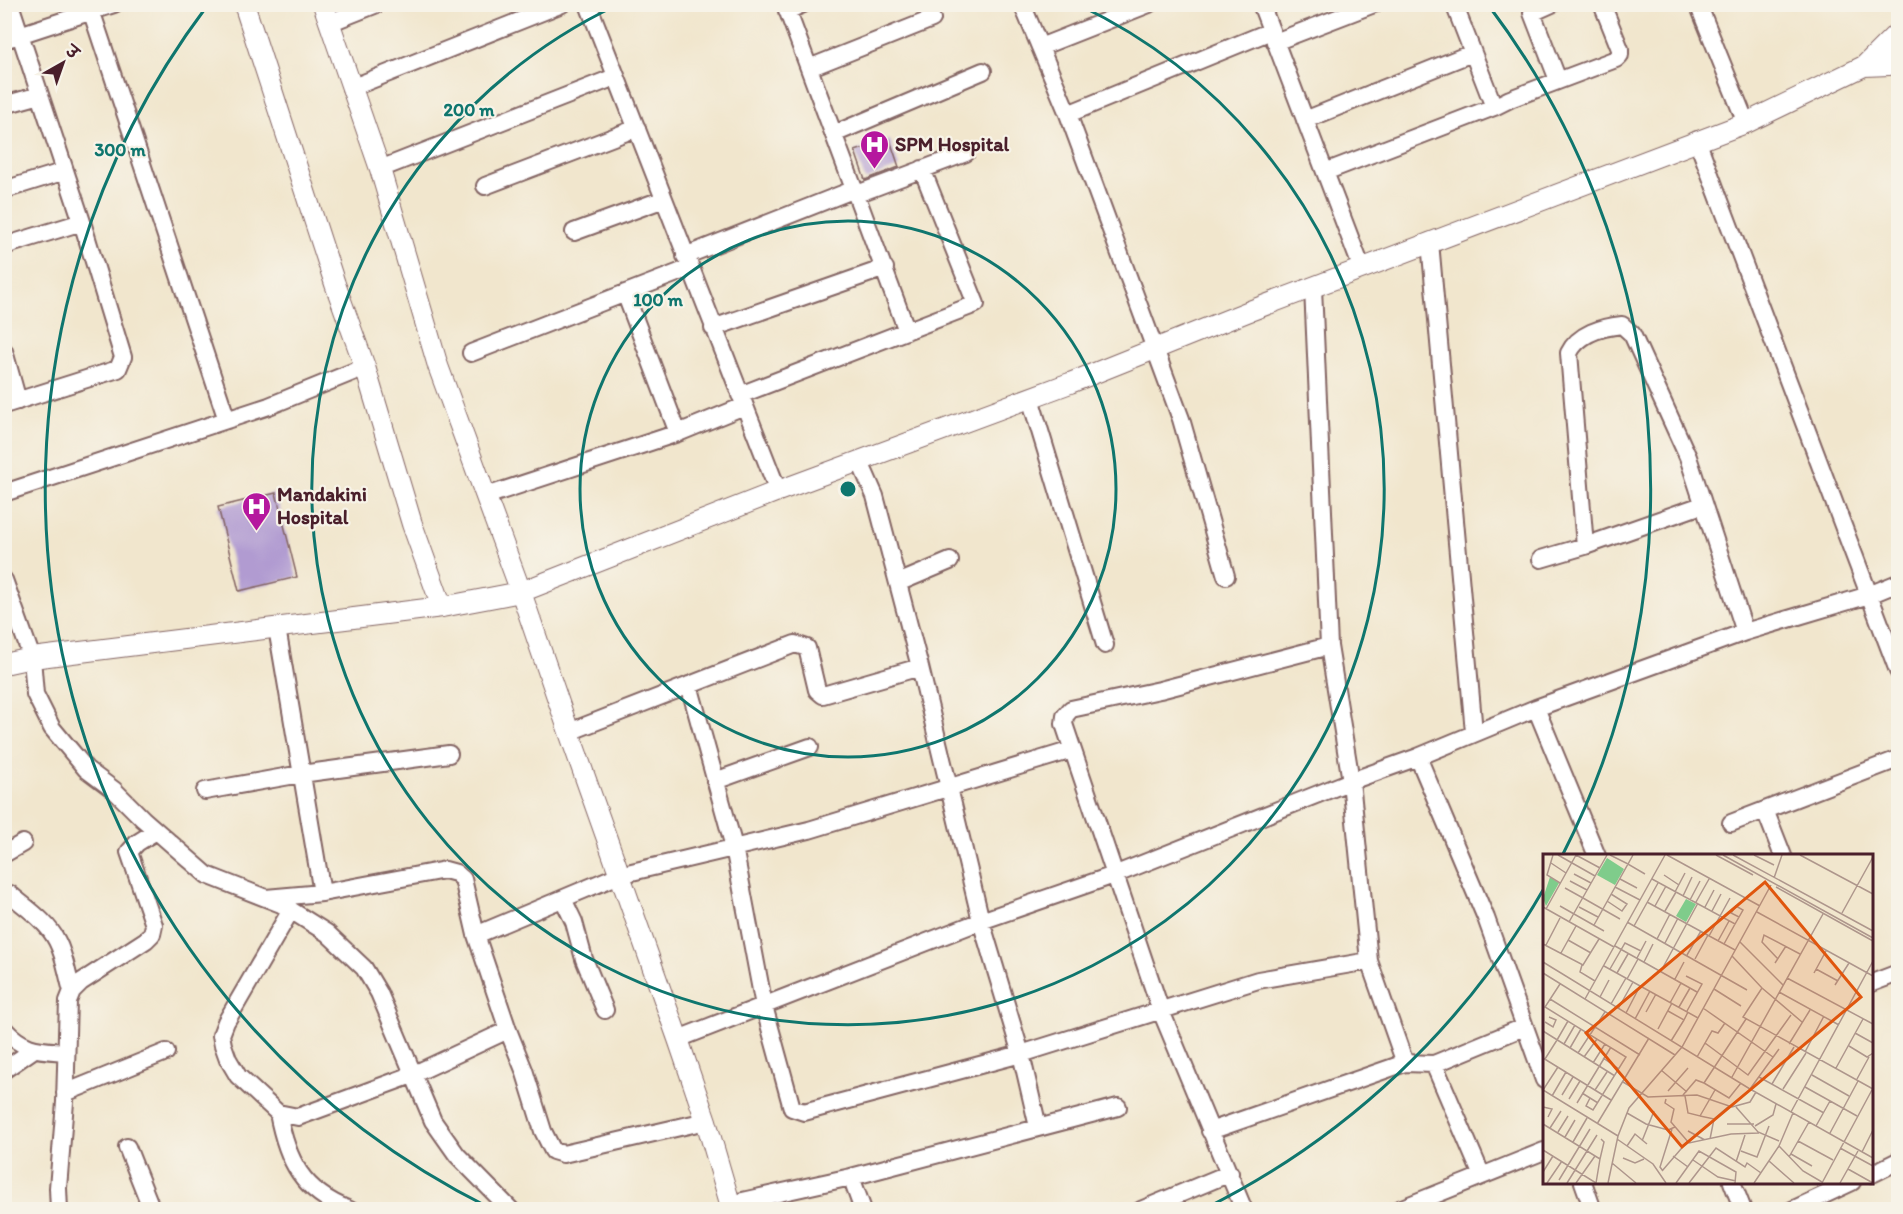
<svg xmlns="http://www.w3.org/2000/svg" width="1903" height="1214" font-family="Itim,'Playpen Sans Deva',sans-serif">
  <rect width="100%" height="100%" fill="#f7f3e8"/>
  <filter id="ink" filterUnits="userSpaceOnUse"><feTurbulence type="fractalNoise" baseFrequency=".0167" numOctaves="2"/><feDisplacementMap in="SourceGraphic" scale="12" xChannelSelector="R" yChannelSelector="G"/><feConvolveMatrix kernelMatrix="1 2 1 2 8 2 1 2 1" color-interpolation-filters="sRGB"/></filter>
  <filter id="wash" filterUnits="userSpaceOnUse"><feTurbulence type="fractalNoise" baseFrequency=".008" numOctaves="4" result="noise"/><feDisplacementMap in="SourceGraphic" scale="24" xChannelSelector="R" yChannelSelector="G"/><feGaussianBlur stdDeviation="1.35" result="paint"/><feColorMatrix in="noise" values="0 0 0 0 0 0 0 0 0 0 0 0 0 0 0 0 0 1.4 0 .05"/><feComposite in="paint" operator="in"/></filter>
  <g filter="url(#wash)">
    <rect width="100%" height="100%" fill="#f1e6cd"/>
    <g id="blocks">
      <path fill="#b19bd1" d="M890,140L899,167L865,180L855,151Z
        M276,493L297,577L239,591L218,507Z"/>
    </g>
  </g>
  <g filter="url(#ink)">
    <use href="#blocks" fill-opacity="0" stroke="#846564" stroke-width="1.5"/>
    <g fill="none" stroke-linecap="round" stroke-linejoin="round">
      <defs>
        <path id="minor" d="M89,4L227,420
          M588,4L778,491
          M785,4L907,331
          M1022,4L1068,114L1181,419L1226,576
          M1261,4L1362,269
          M1454,4L1494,107L1510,99L1616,59L1620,55V49L1602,4
          M1552,4L1532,13L1558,80
          M1698,4L1746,123
          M787,11L803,4
          M329,23L377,4
          M4,40L114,4
          M1275,42L1374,4
          M1040,47L1149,4
          M809,68L932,19
          M351,88L562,4
          M4,105L40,95
          M1068,114L1271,31
          M1305,120L1472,53
          M834,134L983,71
          M1697,140L1898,671
          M380,169L615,77
          M1325,172L1494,107
          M485,186L637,128
          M4,190L65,171
          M857,194L966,153
          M574,232L664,199
          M1430,242L1474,732
          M4,246L82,222
          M685,256L855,189
          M1313,288L1329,646L1351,781L1369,961L1405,1063
          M625,293L678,433L744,406
          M713,328L885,268
          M4,351L18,401
          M471,353L690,268
          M740,395L976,304L922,169
          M1030,398L1105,645
          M4,405L118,369L123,357L82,222L10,4
          M860,462L875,496L920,667L981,921L1021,1054L1038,1127
          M4,493L269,406L365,367
          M486,496L678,433
          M1585,546L1569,353C1578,334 1602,327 1622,325L1632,334L1688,457L1745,632
          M1541,559L1585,546L1702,505
          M4,580L32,658L35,694L52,728L86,769L114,790L143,819L207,875L281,904L327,933L364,968L379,993L433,1121L457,1155L511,1210
          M898,583L950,561
          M277,628L322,893
          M689,685L734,847L764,1006L792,1108L804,1112L1021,1054L1258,980L1369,961
          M1536,708L1597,856
          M569,732L795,644L807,648L817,690L823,695L920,667
          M1418,757L1486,918L1544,1080
          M715,781L810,747
          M205,791L301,774L449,754
          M1765,810L1783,856
          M1731,823L1898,759
          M4,854L23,843
          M10,894C26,908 47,921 57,941C65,956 67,974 72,991
          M266,898L322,893L445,870L456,873L463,879L476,935L619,875L809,830L1072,750
          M563,899L574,922L584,959L605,1010
          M291,910L226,1022L221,1035L223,1045L228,1059L238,1076L278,1113L298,1117L412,1075L508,1030
          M476,935L508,1030L524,1070L543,1131L553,1151L563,1154L706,1121
          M1872,983L1898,973
          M4,1029C24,1051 38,1050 66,1052
          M678,1039L981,921L1114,875L1351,781L1418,757L1536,708L1745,632L1869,595L1898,583
          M1434,1064L1482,1176
          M4,1070L33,1050
          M65,1093L166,1052
          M278,1113C287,1160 302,1192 350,1210
          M1210,1131L1405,1063L1434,1064L1524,1027
          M127,1147L152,1210
          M1872,1174L1898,1161
          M851,1177L863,1210
          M1583,1182L1593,1210
          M1732,1182L1743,1210
          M729,1204L851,1177L1118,1107
          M59,1210L58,1188L65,1102L68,1001L72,991L81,982L146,940L152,934L154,925L129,852L137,843L156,831
          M1141,1210L1230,1173
          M1244,1210L1161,1011L1064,724L1065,716L1071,709L1160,690L1329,646
          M1397,1210L1544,1151
          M1792,1210L1852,1182"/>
        <path id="tertiary" d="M244,4L335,284L365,367L412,524L442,607
          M323,4L380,169L438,366L521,592L569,732L678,1039L706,1121L732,1210
          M1864,66L1889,65L1898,61
          M4,664L32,658L442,607L521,592L778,491L1070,383L1247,312L1746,123L1864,66L1898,32"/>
      </defs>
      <use href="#minor" stroke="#846564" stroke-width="20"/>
      <use href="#tertiary" stroke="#846564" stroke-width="22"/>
      <use href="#minor" stroke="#fff" stroke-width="16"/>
      <use href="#tertiary" stroke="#fff" stroke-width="20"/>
    </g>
  </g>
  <g fill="none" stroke="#0f766e" stroke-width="3">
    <circle cx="848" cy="489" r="268"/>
    <path d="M1079 5A536 536 0 1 1 617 5"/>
    <path d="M1543 890A803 803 0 0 1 1206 1208M490 1208A803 803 0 0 1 207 6M1489 6A803 803 0 0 1 1563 854"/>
  </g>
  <defs>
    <symbol id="hospital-pin" viewBox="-11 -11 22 30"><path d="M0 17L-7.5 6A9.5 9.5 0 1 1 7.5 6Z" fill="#b5179e" stroke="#f7f3e8"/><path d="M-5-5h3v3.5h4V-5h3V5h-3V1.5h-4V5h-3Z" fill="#fff"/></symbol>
  </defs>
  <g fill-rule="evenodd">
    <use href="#hospital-pin" x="858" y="128" width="33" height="45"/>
    <use href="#hospital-pin" x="240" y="490" width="33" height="45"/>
  </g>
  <g text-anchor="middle" stroke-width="4.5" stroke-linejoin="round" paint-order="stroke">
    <g font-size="20" font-weight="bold" fill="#4a1f2b" stroke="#f7f3e8" text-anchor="start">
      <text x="895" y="151">SPM Hospital</text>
      <text x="277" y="501">Mandakini<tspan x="277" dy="23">Hospital</tspan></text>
    </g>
  </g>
  <g transform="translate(1543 854)">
    <rect width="330" height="330" fill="#f1e6cd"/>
    <path d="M64,4L81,15L72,31L54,21ZM7,23L16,29L3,52L0,44ZM143,45L153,50L143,68L133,62Z" fill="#7fcc8b"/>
    <path fill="none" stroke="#ae968c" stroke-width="1.5" d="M10,1L4,21L17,29M15,1L52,22M33,1L57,14M67,1L85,10L90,1M124,1L217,52M173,1L210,21M180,1L330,84M190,1L330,77M211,1L231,11M257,1L330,40M8,9L23,19M31,20L48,29M121,21L136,31M231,24L239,1M77,25L94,34M109,25L192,70L200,56L193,52L188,59L196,63M27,27L44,36M72,33L97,46M233,33L330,87M22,34L40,44M132,38L142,19M140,42L149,23M40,44L77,65M147,46L157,27M64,47L79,57L84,50L68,40M104,48L192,96M153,48L166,25M17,52L61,77M112,52L123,32M0,53L71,93M36,53L55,63M162,53L171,36M3,55L33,1M122,57L133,38M169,57L178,40M214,58L330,122M299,59L330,3M26,68L64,1M84,68L204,136M51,71L85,10L102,20M91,72L115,29M166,82L187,44M114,85L127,60M25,86L48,99M175,87L186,67M197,88L240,131M122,89L135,64M0,90L40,111L56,85M181,90L192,70M3,91L17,64M72,92L154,138M18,99L33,72M144,101L158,77M189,102L219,134L259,168M94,104L103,87M152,105L165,81M235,105L219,88L221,81L257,100M0,108L207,235L330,304M101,108L110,90M232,109L243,92M39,111L37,118L52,127M61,112L155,164M67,115L82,89L98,97M273,115L295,127M118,117L155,49M0,119L132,201M74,119L85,100M271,119L283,97M143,122L159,130L144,157M244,124L330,170M84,125L95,105M132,125L141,108M17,130L2,153L83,203L50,256L43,252L47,244M292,131L306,109M219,134L200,163L330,235M171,135L198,152M236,138L296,171M57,143L66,126M7,145L97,201M42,145L122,1M127,149L138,129M68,150L83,124M136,153L147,134M160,154L230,203M75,155L90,128M125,157L141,166L145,158M103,158L113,140M83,159L97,132M92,165L107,137M2,168L10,173L13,166L6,163M115,175L129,149M0,177L72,222M312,179L330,189M14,186L25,167M128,187L141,166M162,189L205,221L248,161M21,190L32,171M246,190L267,156M306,192L324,203L330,199M27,194L38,175M262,198L281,162M35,199L62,158M41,203L54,185M154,203L169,177L175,179L182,169M0,204L68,246M60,204L76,215M2,205L14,186M50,209L62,190M15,213L0,236L75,282M293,214L320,165M118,216L144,238M269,221L306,242M189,223L280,60M216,223L281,259M314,225L326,203M80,228L105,243L154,241L189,253L207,248L213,238M161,229L186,244L198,229M229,230L251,193M262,233L314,262M207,235L236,195M240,235L263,199M52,236L64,218M125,237L145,214M39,239L55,249M19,241L30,223M140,241L153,226L161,229L203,165M9,242L23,218M142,242L145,259L157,262L172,236M26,245L37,227M123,245L122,249L131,255L128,268L146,289L188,280L216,279M34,249L68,193M0,253L9,255L5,263M193,253L215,278L236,287M248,258L330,107M84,259L103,270L125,276L132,273M157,262L171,265L186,252M0,270L57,305L61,288L58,285M54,270L106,184M184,270H211M212,272L230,261L233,250M273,272L287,247M7,274L18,257M145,277L162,286M15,278L25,262M287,279L315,227M22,283L32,266M74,285L110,310L123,329M167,285L171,265M99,287L111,257M255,287L290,306M30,288L44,264M84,292L92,280L104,290M236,292L260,317L279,328M297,294L330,312M0,296L53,329L57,305M198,297L214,303L226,272M319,298L330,276M248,300L269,312M130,302L145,313M246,303L266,268M80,304L92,309L101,305M150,306L175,323L193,327M226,307L251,329M193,308L202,281M69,309L93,329M305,315L330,329M119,317L144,288M120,317L117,313L129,275M0,318L10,302M16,326L47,275M4,329L19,307M24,329L54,281M33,329L52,302M65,329L75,282L86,254L139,193L228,31M133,329L156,297L193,318L192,329M146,329L173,294L202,313L204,309L218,319M211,329L236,292L250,259M279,329L330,234M297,329L315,297"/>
    <path fill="#e0560e" fill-opacity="0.15" stroke="#e0560e" stroke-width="3" d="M222,28L318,143L139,293L43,179Z"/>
    <rect width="330" height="330" fill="none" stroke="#4a1f2b" stroke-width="3"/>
  </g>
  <circle cx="848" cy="489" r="9" fill="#0f766e" stroke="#f7f3e8" stroke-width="3"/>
  <g font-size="18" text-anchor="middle" font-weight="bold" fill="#0f766e" stroke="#f7f3e8" stroke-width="4.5" stroke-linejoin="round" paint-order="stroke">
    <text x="469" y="116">200 m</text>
    <text x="120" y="156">300 m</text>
    <text x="658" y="306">100 m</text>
  </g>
  <rect width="1903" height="1214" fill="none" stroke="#f7f3e8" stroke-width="24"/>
  <g transform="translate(63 63) rotate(40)" stroke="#f7f3e8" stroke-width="4.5" paint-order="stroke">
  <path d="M0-4.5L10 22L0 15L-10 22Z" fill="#4a1f2b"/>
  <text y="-9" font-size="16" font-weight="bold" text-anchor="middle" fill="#4a1f2b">उ</text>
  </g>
</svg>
